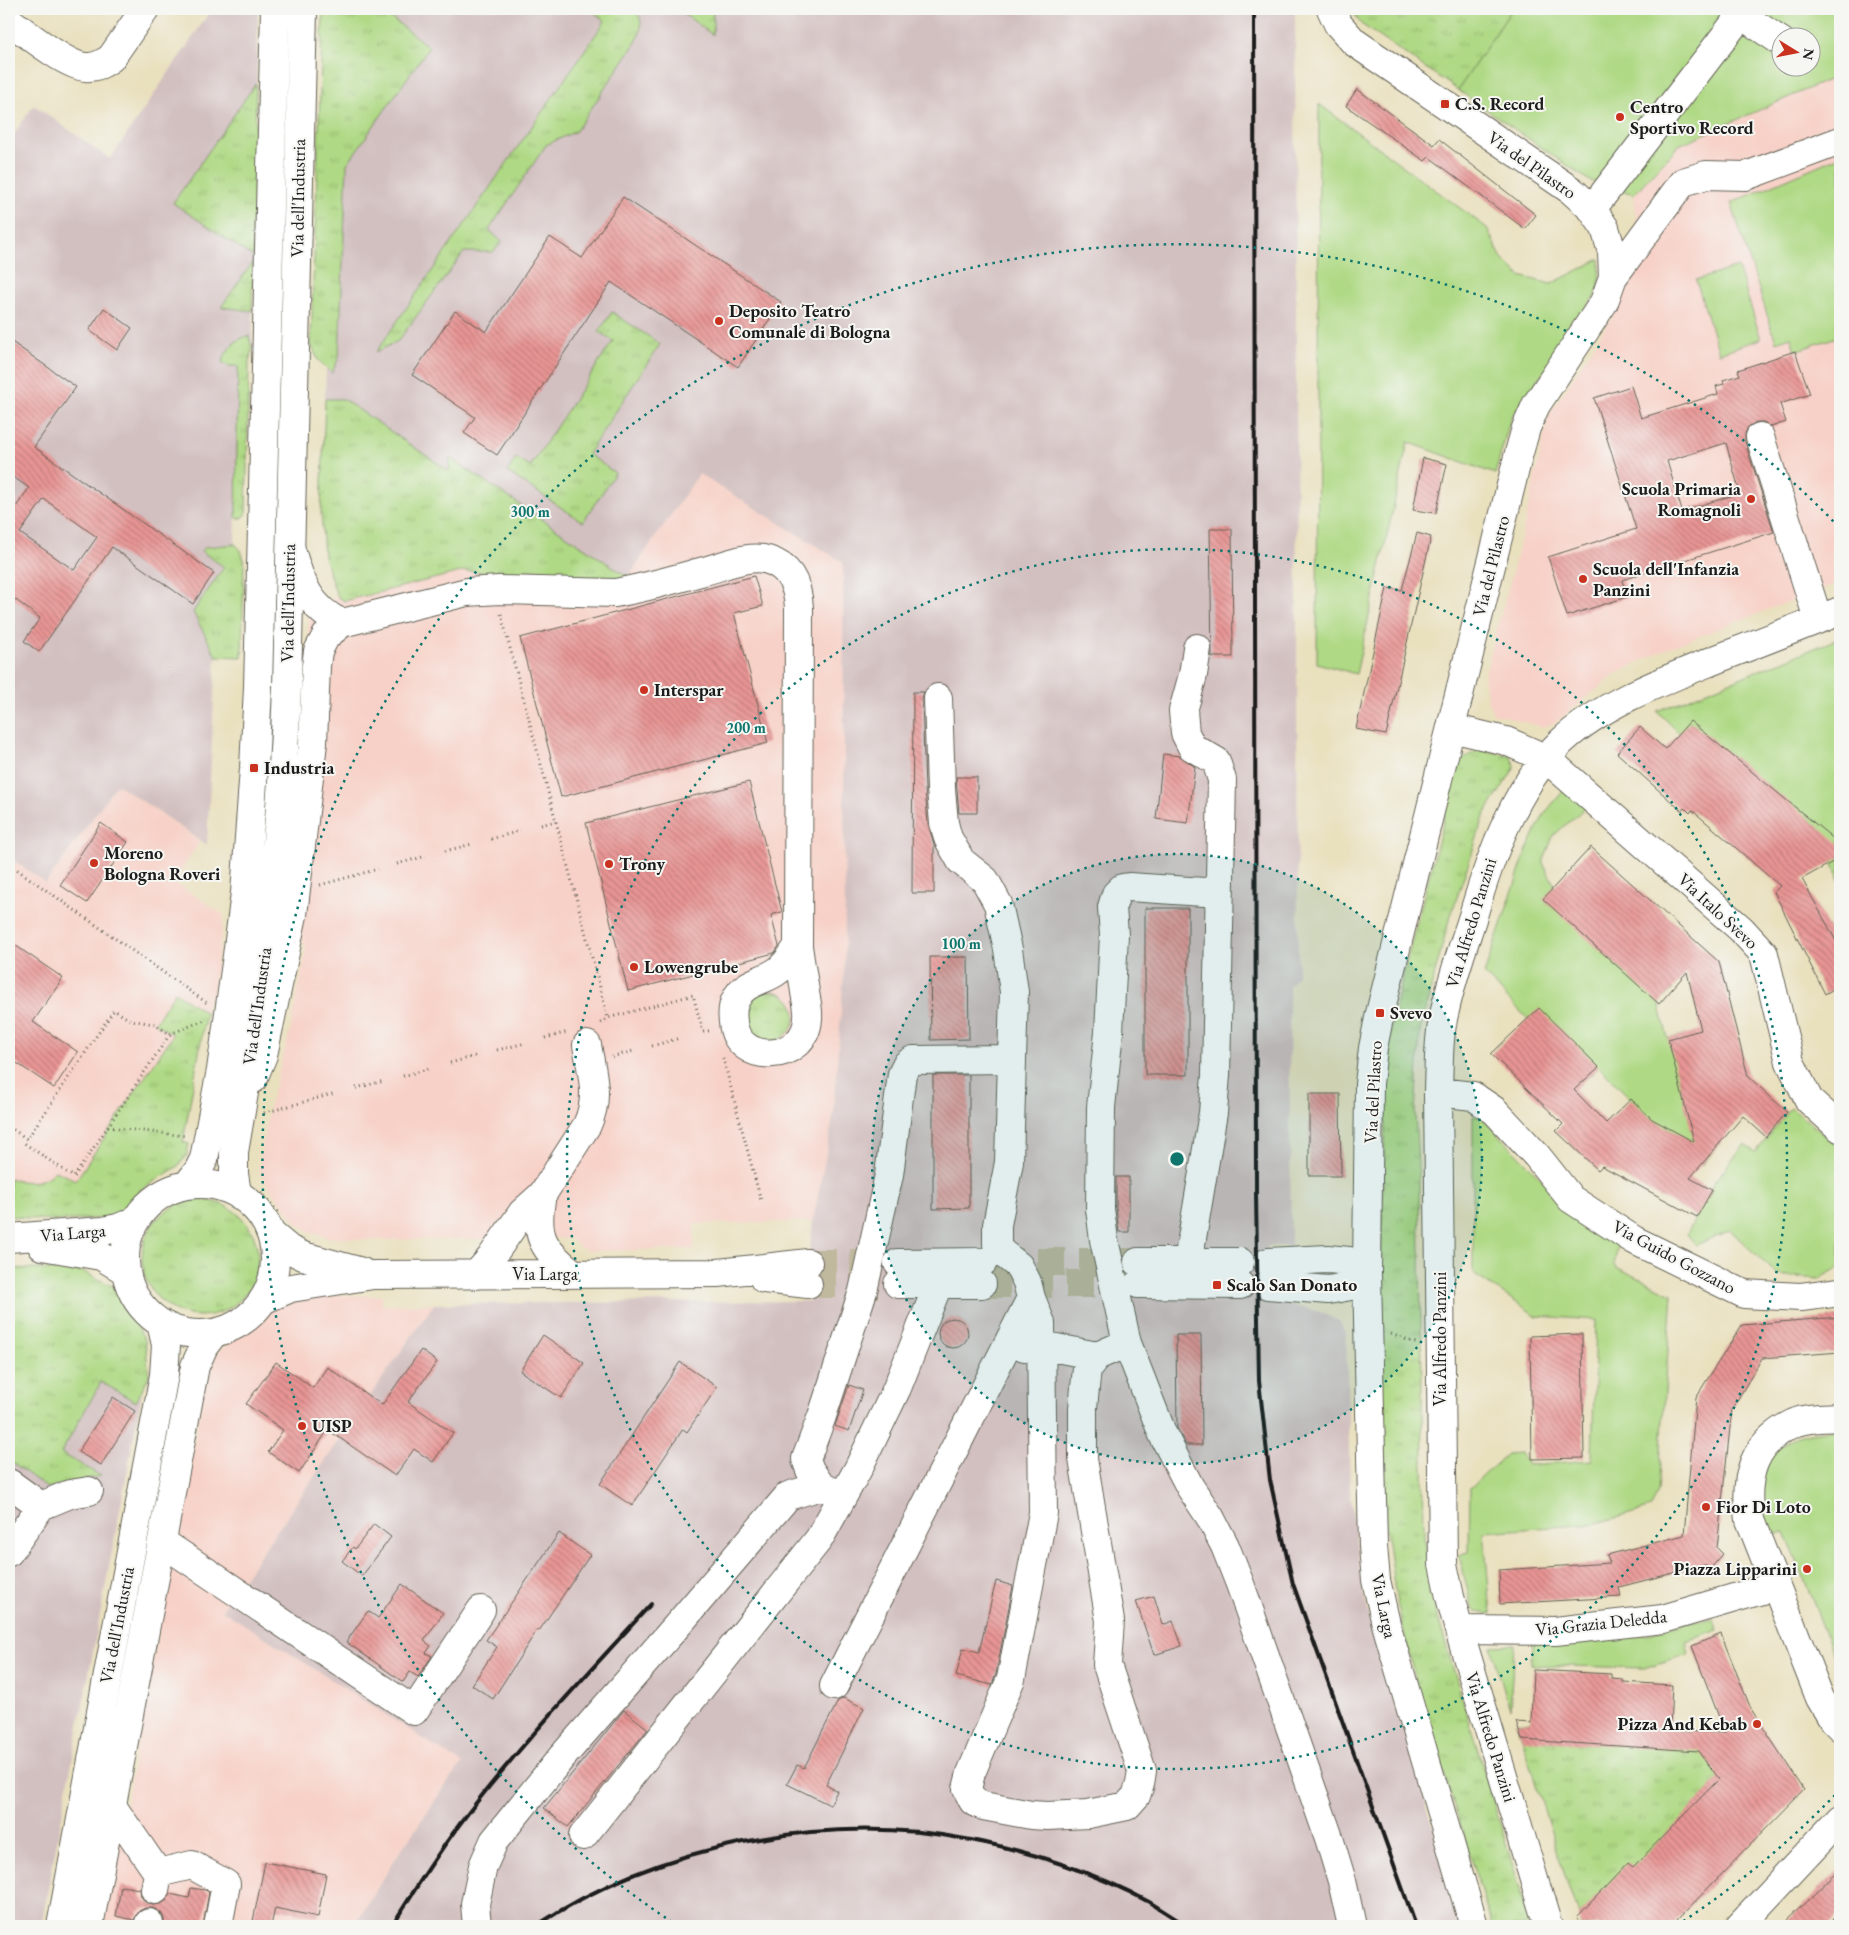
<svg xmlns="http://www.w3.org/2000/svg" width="1849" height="1935" font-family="'EB Garamond',serif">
  <defs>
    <pattern id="grass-tufts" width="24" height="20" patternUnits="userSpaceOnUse" patternTransform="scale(1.25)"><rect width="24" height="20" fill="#afd984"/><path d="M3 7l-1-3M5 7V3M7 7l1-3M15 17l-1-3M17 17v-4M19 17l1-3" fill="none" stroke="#96ba71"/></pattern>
    <pattern id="building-back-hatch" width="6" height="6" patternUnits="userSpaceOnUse" patternTransform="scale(1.25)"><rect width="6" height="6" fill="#e89594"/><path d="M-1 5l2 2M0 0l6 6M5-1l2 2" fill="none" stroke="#bb7978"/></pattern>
  </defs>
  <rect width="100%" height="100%" fill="#f6f6f2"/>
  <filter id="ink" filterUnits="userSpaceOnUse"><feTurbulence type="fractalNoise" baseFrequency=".02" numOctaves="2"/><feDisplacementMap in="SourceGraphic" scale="10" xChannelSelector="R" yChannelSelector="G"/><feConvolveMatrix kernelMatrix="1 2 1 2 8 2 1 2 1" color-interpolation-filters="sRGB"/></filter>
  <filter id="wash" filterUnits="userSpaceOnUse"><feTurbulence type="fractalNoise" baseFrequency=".0096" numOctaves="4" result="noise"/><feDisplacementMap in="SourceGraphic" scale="20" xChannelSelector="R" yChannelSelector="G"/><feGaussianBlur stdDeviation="1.12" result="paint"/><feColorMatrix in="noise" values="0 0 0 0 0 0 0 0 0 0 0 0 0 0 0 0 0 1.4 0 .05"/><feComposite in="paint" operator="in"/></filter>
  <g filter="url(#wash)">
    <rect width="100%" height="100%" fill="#e9e0be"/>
    <path fill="#f7d1c7" d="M1840,75V582L1668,648L1617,673L1556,722L1542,727L1493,713L1488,701L1484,678L1521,540L1548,417L1619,306L1639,250L1634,194L1679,145Z
      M699,474L844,562L845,958L833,1118L813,1221L694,1224V1249L589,1251L580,1247L570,1238L370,1240L327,1237L306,1230L296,1222L270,1189L261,1174L259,1165L270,1103L290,1031L306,950L288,900L304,753L309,617L337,596L345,601L464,571L490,573V579L628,577Z
      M117,784L200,841L174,882L224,915L212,1000L208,998L183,1142L189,1144L186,1157L177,1167L142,1189L123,1209L19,1218L9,1216V857L46,883Z
      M334,1295L382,1296V1305L434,1304L222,1610L464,1764L450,1779L397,1856L354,1926H103L207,1372L220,1350L257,1325L278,1303Z"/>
    <path fill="#d2bfc0" d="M212,9H258L252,349L249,362L246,513L242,519L236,518L235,543L241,550L244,560L242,657L216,656L207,845L117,784L46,883L9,857V141L34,105L110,159Z
      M323,9H1295L1298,975L1289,986L1291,1246H1268V1299L1320,1312L1339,1321L1346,1335L1350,1490L1363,1592L1389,1686L1450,1880L1463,1926H354L397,1856L450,1779L463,1764L222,1610L434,1304L809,1301V1253L813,1221L833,1118L845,958L843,562L699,474L628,577L490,580L489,573L465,571L344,601L337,596L324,557L321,511L326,368L318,360L311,344Z
      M9,1272L145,1363L141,1398L41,1926H9Z"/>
    <path fill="url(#grass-tufts)" stroke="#667a50" d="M323,9H380L429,47L347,164L339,357L332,373L318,360L311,344Z
      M590,9C601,9 620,6 630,9C645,13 642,33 636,42L576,131L546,145L489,230L502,242L493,252H464L398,341L376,352L605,21Z
      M677,9H713V35Z
      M1351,9H1512L1458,90L1361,24Z
      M256,83L253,257L173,203Z
      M253,262L252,311L221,307Z
      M612,312L660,344L588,454L615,473L583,522L507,472L516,458L530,467L613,341L599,332Z
      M249,336L252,349L249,362L246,513L244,517L239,519L236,517L238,366H229L222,363C226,350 235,338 249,336Z
      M325,399H343L449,471L450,458L628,577L606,582L490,580L489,573L465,571L344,601L337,596L324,557L321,511Z
      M235,544L241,550L244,560L242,657L216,656L193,612L224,567L201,551L206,547Z
      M1478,750L1510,755L1515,767L1485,814L1448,924L1420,1030L1415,1113L1419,1181L1424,1536L1437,1615L1531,1926H1492L1417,1688L1396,1598L1385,1523L1380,1297L1387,1048L1400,987L1442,827L1453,770L1466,757Z
      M745 1016a25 25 0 1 1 50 0a25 25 0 1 1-50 0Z
      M175,992L206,1013L183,1142L189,1144L186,1157L177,1167L142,1189L123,1209L111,1218L55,1221L9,1216V1178C26,1183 41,1185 55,1171L76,1180L173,1035L155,1023Z
      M142 1258a58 58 0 1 1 116 0a58 58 0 1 1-116 0Z
      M9,1268L82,1271L116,1288L145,1340L149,1376L136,1402L101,1382L61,1453L101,1476L47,1488L9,1460Z
      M1516,1722L1708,1732L1742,1782L1640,1875L1592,1926H1581Z"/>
    <path fill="#afd984" stroke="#667a50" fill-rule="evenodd" d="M1512,9H1840V75L1679,145L1634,194L1590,181L1458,90ZM1782,38H1812V68H1782Z
      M1319,104L1487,228L1502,259L1520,276L1551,284L1600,259L1599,289L1561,348L1511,417L1495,474L1408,442L1356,674L1317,663Z
      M1840,156V336L1795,351L1791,337L1776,342L1731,203Z
      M1738,267L1761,339L1719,353L1696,280Z
      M1840,638V882L1830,856L1679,733L1657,711Z
      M1565,789L1587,806L1553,836L1543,863L1555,886L1673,989L1659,1003L1668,1039L1684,1035L1700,1105L1720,1143L1702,1165L1636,1129L1631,1099L1599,1067L1586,1079L1484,974L1526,852L1544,814Z
      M1791,1108L1840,1148V1267L1818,1279L1777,1275L1730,1230L1696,1245L1687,1234L1714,1182L1744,1145L1756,1152Z
      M1473,1116L1481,1117L1567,1205L1624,1239L1617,1249L1614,1266L1672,1294L1658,1491L1651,1508L1594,1524L1484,1532L1491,1614L1476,1612L1472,1608L1459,1555L1469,1552L1470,1488L1507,1454L1521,1453L1528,1465L1592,1460L1596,1320L1537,1316L1473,1274Z
      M1840,1430V1670L1785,1531L1767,1538C1765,1529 1761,1520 1760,1512C1756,1478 1770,1442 1806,1434C1817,1431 1829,1431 1840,1430Z
      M1714,1617L1719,1630L1686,1641L1689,1654L1644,1668L1532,1665L1533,1640L1634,1636Z
      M1514,1645L1510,1709L1491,1646Z"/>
    <g id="blocks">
      <path fill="url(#building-back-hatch)" fill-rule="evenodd" d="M1357,89L1434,145L1439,139L1536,215L1525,229L1429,157L1425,161L1346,106Z
        M623,197L781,302L738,367L611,282L497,455L464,433L475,417L412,375L455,311L486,332L550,237L582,258Z
        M104,308L132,328L117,350L89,330Z
        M9,340L76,387L34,447L214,573L193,604L112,547L39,652L24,641L40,618L9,595V517L29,488L9,474ZM44,499L97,537L74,570L20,533Z
        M1795,351L1810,394L1780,404L1786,422L1771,427L1764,422H1756L1748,427L1745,434V442L1774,532L1622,580L1627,597L1567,616L1548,557L1636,529L1594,398L1631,386L1641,418L1718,394L1716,386L1724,384L1723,380L1740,375L1738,370ZM1726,443L1740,493L1682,511L1667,461Z
        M1423,458L1447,464L1436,513L1413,510Z
        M1210,529H1232L1233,657H1212Z
        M1417,533L1431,537L1386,735L1356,729L1387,588L1402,590Z
        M754,576L763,606L734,613L768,743L561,797L520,638Z
        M913,692H924L922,699L925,790L928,824L934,844V893H912Z
        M1690,721L1840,844V858L1802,879L1840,948V985L1825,994L1774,892L1780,886L1692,810L1690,813L1685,808L1682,811L1617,753L1640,727L1665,749Z
        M1163,754L1180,756L1195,767L1188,823L1156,819Z
        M956,777H977V813H959Z
        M749,782L782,912L771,915L779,946L774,953L628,991L586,823Z
        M101,823L128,842L87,903L60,885Z
        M1591,847L1719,962L1748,1076L1787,1112L1766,1137L1743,1116L1690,1178L1712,1190L1697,1217L1602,1166L1598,1170L1556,1131L1563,1124L1491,1054L1539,1008L1599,1067L1574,1090L1606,1123L1631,1099L1652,1119L1694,1142L1668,1039L1701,1030L1687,972L1659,1004L1543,899Z
        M1145,908H1188V1075H1145Z
        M9,941L63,978L33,1022L78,1052L54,1088L9,1058Z
        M930,957H968L969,1039L931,1040Z
        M933,1075H969V1208L933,1209Z
        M1309,1094H1340L1341,1176H1309Z
        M1116,1177H1129V1232H1119L1116,1208Z
        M1840,1317V1352L1762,1358L1732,1409L1717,1548L1723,1554L1710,1569L1705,1565L1619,1587L1621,1597L1500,1604L1499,1570L1610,1563L1607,1555L1684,1535L1696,1397L1742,1325Z
        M938 1333a15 15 0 1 1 30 0a15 15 0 1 1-30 0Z
        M1582,1334L1584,1458L1532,1459L1530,1336Z
        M543,1335L584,1363L561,1398L520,1371Z
        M1176,1335H1201L1202,1445H1186L1177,1428Z
        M421,1350L437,1362L408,1402L453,1433L433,1462L414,1449L395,1476L328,1430L299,1473L268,1452L283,1430L246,1404L276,1362L313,1388L327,1367L382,1405Z
        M680,1362L717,1387L687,1432L683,1429L632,1506L600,1484Z
        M849,1385L863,1390L849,1431L835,1426Z
        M113,1397L135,1411L101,1465L78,1452Z
        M374,1524L391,1537L362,1576L342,1561L353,1547L355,1549Z
        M559,1533L590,1555L539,1631L537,1630L493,1699L472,1685L497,1647L486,1640Z
        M996,1581L1013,1586L996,1674L992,1685L956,1676L963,1648L979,1652Z
        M402,1584L443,1613L424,1641L431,1646L426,1653L432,1656L418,1677L410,1672L403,1682L346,1642L368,1611L378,1618Z
        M1154,1596L1163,1625L1173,1621L1182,1646L1154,1655L1136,1601Z
        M1721,1634L1751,1709L1804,1790L1671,1926H1581L1577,1917L1628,1863L1633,1867L1719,1779L1699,1751L1522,1740L1516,1722L1531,1723L1533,1670L1611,1674V1678L1623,1679V1682L1672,1685L1670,1730L1725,1733L1692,1646Z
        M844,1698L864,1708L826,1785L837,1791L830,1805L787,1784L797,1765L804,1768L838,1701Z
        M624,1710L648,1729L568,1827L544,1808Z
        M265,1862L326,1874L318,1917L275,1908L271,1926H252Z
        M1840,1869V1914L1828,1926H1781Z
        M121,1886L140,1889L141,1896L145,1902L153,1905L161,1904L167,1900L170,1894L189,1898L191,1888L205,1890L209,1892L203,1926L164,1925V1919L161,1913L153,1908H145L139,1911L134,1920L116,1916Z"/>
    </g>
  </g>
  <g filter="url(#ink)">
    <use href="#blocks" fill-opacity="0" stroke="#646155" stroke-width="1"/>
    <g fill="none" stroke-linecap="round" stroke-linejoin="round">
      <path stroke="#c0b99e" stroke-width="28" stroke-dasharray="28 14" stroke-linecap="butt" d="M995,1262H1138
        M808,1263H894
        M808,1284H898
        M982,1284H1138"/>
      <defs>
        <path id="minor" d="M1331,9L1338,24L1354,42L1572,191L1592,209L1605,228L1612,252L1613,277L1604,302L1536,405L1526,428L1519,453L1380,1013L1373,1048L1369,1084L1367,1274L1373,1546L1376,1580L1386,1624L1474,1926
          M9,21C27,33 66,66 86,67C96,68 104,63 111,58L145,9
          M1592,209L1741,15L1782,42
          M1613,277L1683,182L1706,175L1746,176L1840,141
          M1760,437L1818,619
          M291,550C300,581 310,610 342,623
          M938,698L941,789L944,823L948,838L961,861L985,880L998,904L1008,949L1014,992L1009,1162L997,1225V1245L1001,1252L1019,1266L1027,1282L1031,1298L1041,1323L1043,1513L1011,1679L971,1773L967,1789L973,1801L983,1806L1031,1815L1047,1816L1088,1814L1127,1806L1136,1796L1140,1784L1142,1771L1107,1665L1110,1621L1083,1459V1408L1087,1368L1097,1356L1127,1343
          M1451,728L1506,741L1547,759L1741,929L1764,954L1790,1062L1809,1100L1840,1128
          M1219,893L1129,887L1122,888L1116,894L1112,907L1114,935L1109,1032L1101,1107L1100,1209L1104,1240L1127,1343L1163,1435L1190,1487L1210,1517L1225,1546L1240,1584L1329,1838L1342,1881L1352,1926
          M798,946C800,961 803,977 805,992C806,1000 809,1010 808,1018C806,1063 736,1066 733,1022C732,1014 732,1006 736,999C744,982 761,982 776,972C786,966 792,955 798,946Z
          M253,1079L263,1055L293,915L313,743L316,666L318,651L326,636L342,623L467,592L499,590L615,593C645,588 675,579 704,571C724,566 749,554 768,560C791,567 798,587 799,608L798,946
          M1438,1092L1473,1096L1495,1111L1537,1156L1571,1199L1634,1240L1744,1294L1801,1297L1840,1292
          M542,1195C534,1236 542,1249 574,1274
          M271,1234L289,1249L303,1256L362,1272
          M1138,1262H1240
          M1188,1262L1213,1113L1216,1075L1222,780L1216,761L1192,747L1185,733L1183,711L1193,675L1197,648
          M1268,1262L1328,1259L1349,1261L1367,1274
          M898,1263L983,1262
          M476,1275L490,1259L522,1213L542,1195L587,1125C600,1097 592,1074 587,1045
          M764,1279L808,1284
          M898,1284H982
          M1138,1284L1240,1285
          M1268,1285L1328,1290L1351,1286L1367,1274
          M263,1300L291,1288L373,1275L718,1273L808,1263
          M1024,1347L1041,1345L1097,1356
          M1840,1417C1825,1418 1808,1417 1794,1423C1752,1443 1744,1477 1750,1520L1820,1698L1833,1720L1840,1727
          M9,1483L41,1506
          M836,1493L821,1486L810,1470L806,1459L822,1416L863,1291L889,1175L902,1074L907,1064L913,1060L1012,1059
          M162,1542L414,1711L481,1610
          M9,1552L41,1506L70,1494L89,1491
          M1459,1630L1555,1631L1663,1619L1775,1586
          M834,1686L1031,1298
          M112,1806L158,1873L155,1890
          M583,1836L819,1539L858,1469L897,1388L938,1285
          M158,1873L192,1865L226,1884L218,1926
          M148,1926L149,1923
          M477,1926L475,1904L483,1866L494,1841L561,1758L682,1620L788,1496L821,1486
          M1548,1926L1459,1630L1450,1597L1443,1564L1438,1092C1439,1065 1438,1037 1445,1010C1452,978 1463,947 1473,916C1490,857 1516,785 1561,742C1603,703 1665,680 1717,659C1758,643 1799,627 1840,611
          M1740,1926L1840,1819"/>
        <path id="major" d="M188,1184L198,1171L204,1159L221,1070L237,956L245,893L254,768L258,687L275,9
          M125 1259a75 75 0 1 1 150 0a75 75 0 1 1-150 0Z
          M237,1193L234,1174V1152C261,998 282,843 287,687L303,9
          M9,1238L103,1231L118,1228L135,1221
          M42,1246L101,1256L126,1271
          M61,1926L164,1375L166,1345L161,1323
          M89,1926L195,1366L204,1346L214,1333"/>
      </defs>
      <use href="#minor" stroke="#646155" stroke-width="30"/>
      <use href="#major" stroke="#646155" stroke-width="30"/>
      <path stroke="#646155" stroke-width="3" stroke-dasharray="1 4" stroke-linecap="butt" d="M1839,55L1840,56
        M501,614L608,1018
        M541,825L556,821
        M491,839L520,831
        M445,851L472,844
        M9,864L207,1003
        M397,864L426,856
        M320,885L378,869
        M601,1023L608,1018L693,995L703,1032L712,1030
        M170,1034L205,1020
        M545,1038L568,1032
        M652,1046L680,1038
        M497,1050L526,1043
        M612,1057L633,1051
        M723,1058L761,1201
        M450,1063L479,1055
        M403,1076L431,1068
        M356,1088L384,1081
        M264,1113L336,1093
        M9,1127L27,1139L114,1010L130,1020L154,1024L170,1034L74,1177L24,1143
        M108,1127L186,1136
        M261,1192L278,1212
        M1391,1334L1418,1344"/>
      <use href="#minor" stroke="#fff" stroke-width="28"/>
      <use href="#major" stroke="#fff" stroke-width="28"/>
      <path stroke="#1c1c1c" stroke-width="4" d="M1254,9L1256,1195L1259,1381L1270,1480L1293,1584L1416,1926
        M392,1926C413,1892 435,1857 459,1825C518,1747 586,1676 651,1604
        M536,1926C657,1845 827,1811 971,1840C1030,1851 1096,1873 1149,1902C1162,1910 1174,1918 1187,1926"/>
    </g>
  </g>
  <circle cx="1177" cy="1159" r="305" fill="#0f766e" fill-opacity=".12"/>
  <g fill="none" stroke="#0f766e" stroke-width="2.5" stroke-dasharray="2.5 5">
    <circle cx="1177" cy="1159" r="305"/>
    <circle cx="1177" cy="1159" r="610"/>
    <path d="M1835 1795A915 915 0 0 1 1682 1922M672 1922A915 915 0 1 1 1835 523"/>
  </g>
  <g fill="#c8321e" stroke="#f6f6f2" stroke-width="2">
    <rect x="1440" y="99" width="10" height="10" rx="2.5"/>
    <circle cx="1620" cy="117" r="5"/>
    <circle cx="719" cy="321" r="5"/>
    <circle cx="1751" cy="499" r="5"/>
    <circle cx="1583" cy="579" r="5"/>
    <circle cx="644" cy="690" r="5"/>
    <rect x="249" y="763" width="10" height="10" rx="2.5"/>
    <circle cx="94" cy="863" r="5"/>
    <circle cx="609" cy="864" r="5"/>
    <circle cx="634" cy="967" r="5"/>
    <rect x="1375" y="1008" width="10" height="10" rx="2.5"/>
    <rect x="1212" y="1280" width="10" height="10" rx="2.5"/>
    <circle cx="302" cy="1426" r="5"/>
    <circle cx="1706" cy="1507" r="5"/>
    <circle cx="1807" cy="1569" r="5"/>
    <circle cx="1757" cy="1724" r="5"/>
  </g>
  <g text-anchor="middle" stroke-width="4" stroke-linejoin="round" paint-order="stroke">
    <g font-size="18" font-weight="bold" fill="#1c1c1c" stroke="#f6f6f2" text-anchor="start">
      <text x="1455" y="110">C.S. Record</text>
      <text x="1630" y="113">Centro<tspan x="1630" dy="21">Sportivo Record</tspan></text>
      <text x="729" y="317">Deposito Teatro<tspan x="729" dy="21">Comunale di Bologna</tspan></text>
      <text x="1741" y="495" text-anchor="end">Scuola Primaria<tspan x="1741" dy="21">Romagnoli</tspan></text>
      <text x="1593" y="575">Scuola dell'Infanzia<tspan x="1593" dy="21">Panzini</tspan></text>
      <text x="654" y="696">Interspar</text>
      <text x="264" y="774">Industria</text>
      <text x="104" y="859">Moreno<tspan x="104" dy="21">Bologna Roveri</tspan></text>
      <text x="619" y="870">Trony</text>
      <text x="644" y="973">Lowengrube</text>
      <text x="1390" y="1019">Svevo</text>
      <text x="1227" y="1291">Scalo San Donato</text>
      <text x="312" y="1432">UISP</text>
      <text x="1716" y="1513">Fior Di Loto</text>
      <text x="1797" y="1575" text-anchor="end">Piazza Lipparini</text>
      <text x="1747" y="1730" text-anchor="end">Pizza And Kebab</text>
    </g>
    <g font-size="18" fill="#1c1c1c" stroke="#f6f6f2">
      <text transform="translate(1532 165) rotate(35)" y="6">Via del Pilastro</text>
      <text transform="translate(298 198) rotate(-89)" y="6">Via dell'Industria</text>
      <text transform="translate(1491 566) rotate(-76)" y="6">Via del Pilastro</text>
      <text transform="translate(288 603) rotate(-89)" y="6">Via dell'Industria</text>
      <text transform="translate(1718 911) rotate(43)" y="6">Via Italo Svevo</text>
      <text transform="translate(1471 923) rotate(-73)" y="6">Via Alfredo Panzini</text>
      <text transform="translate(257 1006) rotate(-82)" y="6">Via dell'Industria</text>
      <text transform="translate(1373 1092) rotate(-87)" y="6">Via del Pilastro</text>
      <text transform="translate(73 1233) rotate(-5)" y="6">Via Larga</text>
      <text transform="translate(1674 1257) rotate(28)" y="6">Via Guido Gozzano</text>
      <text x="545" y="1280">Via Larga</text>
      <text transform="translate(1440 1339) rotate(-90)" y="6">Via Alfredo Panzini</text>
      <text transform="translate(1384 1606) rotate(78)" y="6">Via Larga</text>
      <text transform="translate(1601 1623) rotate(-6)" y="6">Via Grazia Deledda</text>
      <text transform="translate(117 1625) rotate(-79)" y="6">Via dell'Industria</text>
      <text transform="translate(1491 1737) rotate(73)" y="6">Via Alfredo Panzini</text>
    </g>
  </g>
  <circle cx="1177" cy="1159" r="8" fill="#0f766e" stroke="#f6f6f2" stroke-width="2.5"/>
  <g font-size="15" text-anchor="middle" font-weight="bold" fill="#0f766e" stroke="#f6f6f2" stroke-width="4" stroke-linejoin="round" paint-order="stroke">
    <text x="530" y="517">300 m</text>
    <text x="746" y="733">200 m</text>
    <text x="961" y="949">100 m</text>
  </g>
  <rect width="1849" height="1935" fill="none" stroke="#f6f6f2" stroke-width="30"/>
  <g transform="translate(1796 52) rotate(100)"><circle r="24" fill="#f6f6f2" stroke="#9f9f9c"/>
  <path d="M0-4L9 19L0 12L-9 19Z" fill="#c8321e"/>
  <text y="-8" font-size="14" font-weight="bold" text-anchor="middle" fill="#1c1c1c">N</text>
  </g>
</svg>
